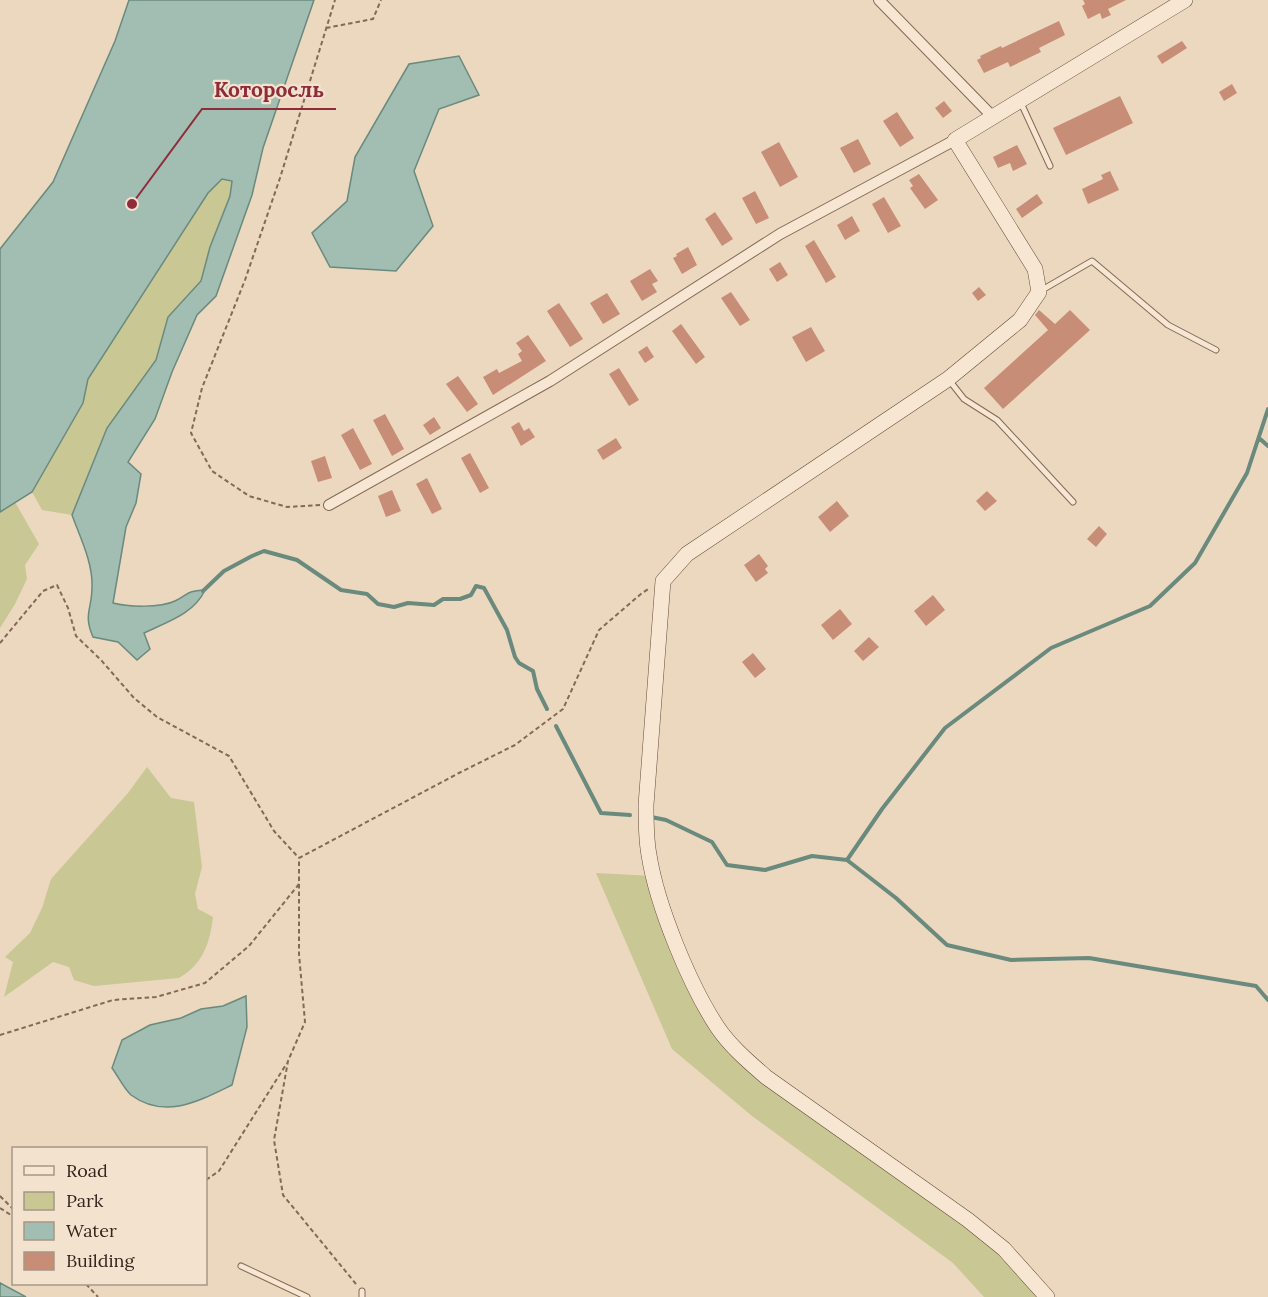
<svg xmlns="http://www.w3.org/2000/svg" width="1268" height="1297" font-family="Lora,serif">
  <rect width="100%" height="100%" fill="#ebd8bf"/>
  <path fill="#c9c794" d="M222,179L232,181L230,196L210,247L201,281L168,317L156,360L107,428L72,515L42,510L32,492L83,403L87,379L208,193Z
    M15,502L39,544L25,565L27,579L15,604L0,628V512Z
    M147,767L171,798L194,802L202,867L195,894L198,909L213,917C210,943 203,964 179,978L94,986L74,980L69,967L53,962L4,997L13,962L5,957L30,933L42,908L51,879L128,793Z
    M596,873L653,876L696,989L743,1057L968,1220L1047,1297H984L953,1263L752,1116L672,1049Z"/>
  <path fill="#a2bdb1" stroke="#6a8a7e" stroke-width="1.5" d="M129,0H314L263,148L252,195L216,296L197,315L172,372L155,419L128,462L141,474L136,503L126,527L113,603C128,607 160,608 175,601C190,594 185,591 205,590C194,614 167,622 144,633L150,649L137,660L118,642L93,637C83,614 92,610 92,587C93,563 80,537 72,515L107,428L156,360L168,317L201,281L210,247L230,196L232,181L222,179L208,193L88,379L83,403L32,492L0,512V249L53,182L115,41Z
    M459,56L479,95L439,109L414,171L433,226L396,271L330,267L312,233L347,201L355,157L409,64Z
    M246,996L247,1027L232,1085C199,1101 165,1120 131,1095C124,1089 118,1076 112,1068L122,1040L150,1025L181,1018L201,1009L223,1006Z
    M0,1282V1283L26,1297H0Z"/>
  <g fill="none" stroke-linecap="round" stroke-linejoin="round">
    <path stroke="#6a8a7e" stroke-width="4" d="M1259,438L1268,446
      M203,591L224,571L252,556L264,551L297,560L341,590L367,594L378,604L394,607L408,603L434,605L443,599H460L471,595L476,586L484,588L507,630L515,657L519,663L533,671L537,689L547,709
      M556,726L601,813L630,815
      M651,817L666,820L712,842L727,865L765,870L812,856L847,860L896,898L947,945L1011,960L1089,958L1256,986L1268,1000
      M847,860L882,809L945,728L1051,648L1150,606L1195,563L1247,473L1268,409"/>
  </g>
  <path fill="#c88d76" d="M1083,0H1126L1108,9L1111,15L1102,19L1100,13L1088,19L1082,6L1085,4Z
    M1059,21L1065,35L1039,48L1041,52L1010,67L1008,62L984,73L977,60L981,58L980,56L1001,46L1002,48Z
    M1182,41L1187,48L1162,64L1157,56Z
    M1232,84L1237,93L1224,101L1219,92Z
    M1120,96L1133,123L1066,155L1053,128Z
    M944,101L952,111L943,118L935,108Z
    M897,112L914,138L900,147L883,121Z
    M858,139L871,164L854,173L840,148Z
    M779,142L798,177L780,187L761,152Z
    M1017,145L1027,164L1013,171L1010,163L998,168L993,157Z
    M1110,171L1119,190L1088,204L1082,189L1103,179L1101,175Z
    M919,174L938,200L925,209L910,188L913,186L909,180Z
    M755,191L769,218L756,224L742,198Z
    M1037,194L1043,203L1022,218L1016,209Z
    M884,197L901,226L888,233L872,204Z
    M715,212L733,239L722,246L705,219Z
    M852,216L860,231L845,240L837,225Z
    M814,240L836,277L826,283L805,246Z
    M688,247L697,265L682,274L673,258L677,256L676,254Z
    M780,262L788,275L777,282L769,269Z
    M650,269L658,281L652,284L657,292L642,301L630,281Z
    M979,287L986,295L978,301L972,293Z
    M731,292L750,320L740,326L721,298Z
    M607,293L620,314L603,324L590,303Z
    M559,303L583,339L570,347L547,311Z
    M1039,310L1055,324L1070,310L1090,330L1003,409L984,388L1048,330L1035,315Z
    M681,324L705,357L696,364L672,331Z
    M811,327L825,351L806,362L792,337Z
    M528,335L546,361L493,395L483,377L497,369L499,373L522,361L518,354L522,351L516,343Z
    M647,346L654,357L645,363L638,352Z
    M619,368L639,400L629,406L609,374Z
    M458,376L478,404L467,412L446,384Z
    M385,414L404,449L392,456L373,420Z
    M434,417L441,428L430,435L423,425Z
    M519,422L524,431L529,428L535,437L521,446L511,427Z
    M353,428L372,464L360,470L341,435Z
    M616,438L622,448L603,460L597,450Z
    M470,453L489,488L480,493L461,458Z
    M325,456L332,478L318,482L311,461Z
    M427,478L442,509L432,514L416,484Z
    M392,490L401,511L386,517L378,496Z
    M987,491L997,501L985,511L976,501Z
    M837,501L849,516L830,532L818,517Z
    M1099,526L1107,534L1096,547L1087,539Z
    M759,554L768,566L765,569L768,573L756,582L744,565Z
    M933,595L945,610L926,626L914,611Z
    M840,609L852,624L833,640L821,625Z
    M869,637L879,647L863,661L854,651Z
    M753,653L766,669L755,678L742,662Z"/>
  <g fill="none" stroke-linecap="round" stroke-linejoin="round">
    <defs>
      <path id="lane" d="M1021,103L1050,166
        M1042,290L1092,261L1168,325L1216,350
        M949,380L964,399L997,420L1073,502
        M241,1266L307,1297
        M362,1291V1297"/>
      <path id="street" d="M879,0L994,118
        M329,505L550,381L780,234L955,140"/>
      <path id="secondary" d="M1047,1297L1004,1249L968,1220L766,1077C749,1062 731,1047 718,1028C690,986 657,906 649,855C646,839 646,822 646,805L663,581L687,554L948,379L1020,320L1039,292L1035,269L955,140L1185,0"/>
    </defs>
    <use href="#lane" stroke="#836958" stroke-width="7"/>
    <use href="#street" stroke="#836958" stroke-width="12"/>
    <use href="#secondary" stroke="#654a3c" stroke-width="16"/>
    <path stroke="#836958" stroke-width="2" stroke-dasharray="4.5 3" stroke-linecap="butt" d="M326,28L373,19L381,0
      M320,505L287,507L249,496L212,471L191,433L202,388L245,280L280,178L335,0
      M0,643L43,591L57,585L68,608L76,636L101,660L134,698L157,717L229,756L274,831L299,858
      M0,1035L113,1000L156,997L205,983L249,946L299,884
      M206,1180L219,1171L287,1063
      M0,1196L14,1210
      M0,1208L14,1217
      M86,1284L98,1297
      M356,1284L283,1195L274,1140L288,1061L305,1022L299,954V858L459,773L515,745L563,709L599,630L642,593L650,588"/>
    <use href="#lane" stroke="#f7e6d1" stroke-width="5"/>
    <use href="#street" stroke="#f7e6d1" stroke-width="10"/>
    <use href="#secondary" stroke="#f7e6d1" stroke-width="15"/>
  </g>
  <path fill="none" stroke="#8f2b3a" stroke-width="2" d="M132 204L202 109H336"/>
  <circle fill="#8f2b3a" stroke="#f3e3ce" stroke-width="2" cx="132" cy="204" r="6"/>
  <g font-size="21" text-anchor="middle" font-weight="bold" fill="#8f2b3a" stroke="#f3e3ce" stroke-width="4.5" stroke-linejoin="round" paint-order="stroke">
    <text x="269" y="97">Которосль</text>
  </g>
  <rect x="12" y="1147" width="195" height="138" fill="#f3e3ce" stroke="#a69787" stroke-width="1.5"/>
  <rect x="24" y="1166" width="30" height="9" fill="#f7e6d1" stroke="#a69787" stroke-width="1.5"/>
  <text x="66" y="1177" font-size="18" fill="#33241c">Road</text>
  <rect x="24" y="1192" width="30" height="18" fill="#c9c794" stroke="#a69787" stroke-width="1.5"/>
  <text x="66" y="1207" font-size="18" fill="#33241c">Park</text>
  <rect x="24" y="1222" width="30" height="18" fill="#a2bdb1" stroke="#a69787" stroke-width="1.5"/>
  <text x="66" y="1237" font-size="18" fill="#33241c">Water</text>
  <rect x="24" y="1252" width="30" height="18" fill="#c88d76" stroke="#a69787" stroke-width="1.5"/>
  <text x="66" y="1267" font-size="18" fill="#33241c">Building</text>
</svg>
